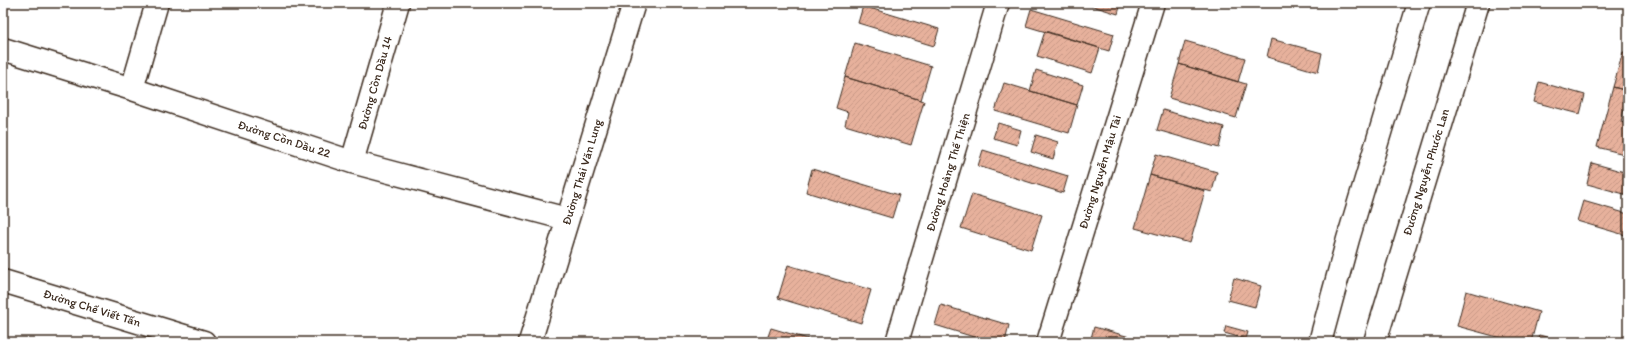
<svg xmlns="http://www.w3.org/2000/svg" width="1631" height="345" font-family="Itim,sans-serif">
  <defs>
    <pattern id="building-hatch" width="6" height="6" patternUnits="userSpaceOnUse"><rect width="6" height="6" fill="#e7b19c"/><path d="M-1 1l2-2M0 6l6-6M5 7l2-2" fill="none" stroke="#c79886"/></pattern>
  </defs>
  <rect width="100%" height="100%" fill="#fff"/>
  <filter id="ink" filterUnits="userSpaceOnUse"><feTurbulence type="fractalNoise" baseFrequency=".025" numOctaves="2"/><feDisplacementMap in="SourceGraphic" scale="8" xChannelSelector="R" yChannelSelector="G"/><feConvolveMatrix kernelMatrix="1 2 1 2 8 2 1 2 1" color-interpolation-filters="sRGB"/></filter>
  <g filter="url(#ink)">
    <path fill="url(#building-hatch)" stroke="#3b2a1e" d="M698,3H709L708,6Z
      M1083,3H1121L1118,14Z
      M863,6L939,29L934,46L858,23Z
      M1031,9L1114,34L1109,51L1026,26Z
      M1045,31L1100,48L1092,73L1037,56Z
      M1271,39L1322,53L1318,72L1267,57Z
      M1185,41L1245,58L1238,82L1179,64Z
      M855,43L931,66L921,100L845,77Z
      M1623,52L1628,53V91L1613,87Z
      M1179,64L1246,84L1236,118L1169,98Z
      M1036,70L1083,85L1077,105L1030,91Z
      M845,77L924,101L911,145L845,125L848,112L836,108Z
      M1539,82L1585,95L1580,114L1534,102Z
      M1004,83L1077,105L1069,133L995,111Z
      M1613,87L1628,91L1621,122L1628,124V155L1597,147Z
      M1163,110L1224,127L1219,148L1157,130Z
      M998,123L1021,130L1017,145L993,138Z
      M1036,135L1058,142L1053,159L1031,152Z
      M983,150L1068,176L1063,193L978,166Z
      M1156,154L1217,172L1212,192L1150,175Z
      M1592,163L1628,173V195L1587,184Z
      M812,169L899,195L892,218L806,192Z
      M1150,175L1205,191L1190,243L1135,228Z
      M972,194L1042,215L1031,250L961,228Z
      M1583,201L1628,214V236L1577,221Z
      M788,265L871,290L861,323L778,298Z
      M1234,278L1261,286L1255,307L1228,300Z
      M1466,291L1539,312L1531,342H1516L1457,326Z
      M941,305L1009,325L1005,342H990L935,325Z
      M1226,326L1248,332L1246,339L1224,333Z
      M1094,327L1148,342H1090Z
      M771,328L818,342H766Z
      M1539,335L1566,342H1537Z"/>
    <g fill="none" stroke-linecap="round" stroke-linejoin="round">
      <defs>
        <path id="minor" d="M3,49L132,89L352,162L567,219
          M132,89L157,3
          M352,162L398,3
          M3,281L204,342
          M530,342L634,3
          M897,342L998,3
          M1048,342L1153,3"/>
        <path id="secondary" d="M1320,342L1348,239L1419,3
          M1375,342L1478,3"/>
      </defs>
      <use href="#minor" stroke="#3b2a1e" stroke-width="25"/>
      <use href="#secondary" stroke="#3b2a1e" stroke-width="25"/>
      <use href="#minor" stroke="#fff" stroke-width="22"/>
      <use href="#secondary" stroke="#fff" stroke-width="22"/>
    </g>
  </g>
  <g text-anchor="middle" stroke-width="3" stroke-linejoin="round" paint-order="stroke">
    <g font-size="12" fill="#3b2a1e" stroke="#fff">
      <text transform="translate(375 83) rotate(-74)" y="4">Đường Cồn Dầu 14</text>
      <text transform="translate(284 139) rotate(18)" y="4">Đường Cồn Dầu 22</text>
      <text transform="translate(582 172) rotate(-73)" y="4">Đường Thái Văn Lung</text>
      <text transform="translate(948 172) rotate(-73)" y="4">Đường Hoàng Thế Thiện</text>
      <text transform="translate(1100 172) rotate(-73)" y="4">Đường Nguyễn Mậu Tài</text>
      <text transform="translate(1426 172) rotate(-73)" y="4">Đường Nguyễn Phước Lan</text>
      <text transform="translate(92 308) rotate(17)" y="4">Đường Chế Viết Tấn</text>
    </g>
  </g>
  <rect width="1631" height="345" fill="none" stroke="#fff" stroke-width="16"/>
  <rect x="8" y="8" width="1615" height="329" fill="none" stroke="#3b2a1e" stroke-width="1.5" filter="url(#ink)"/>
</svg>
